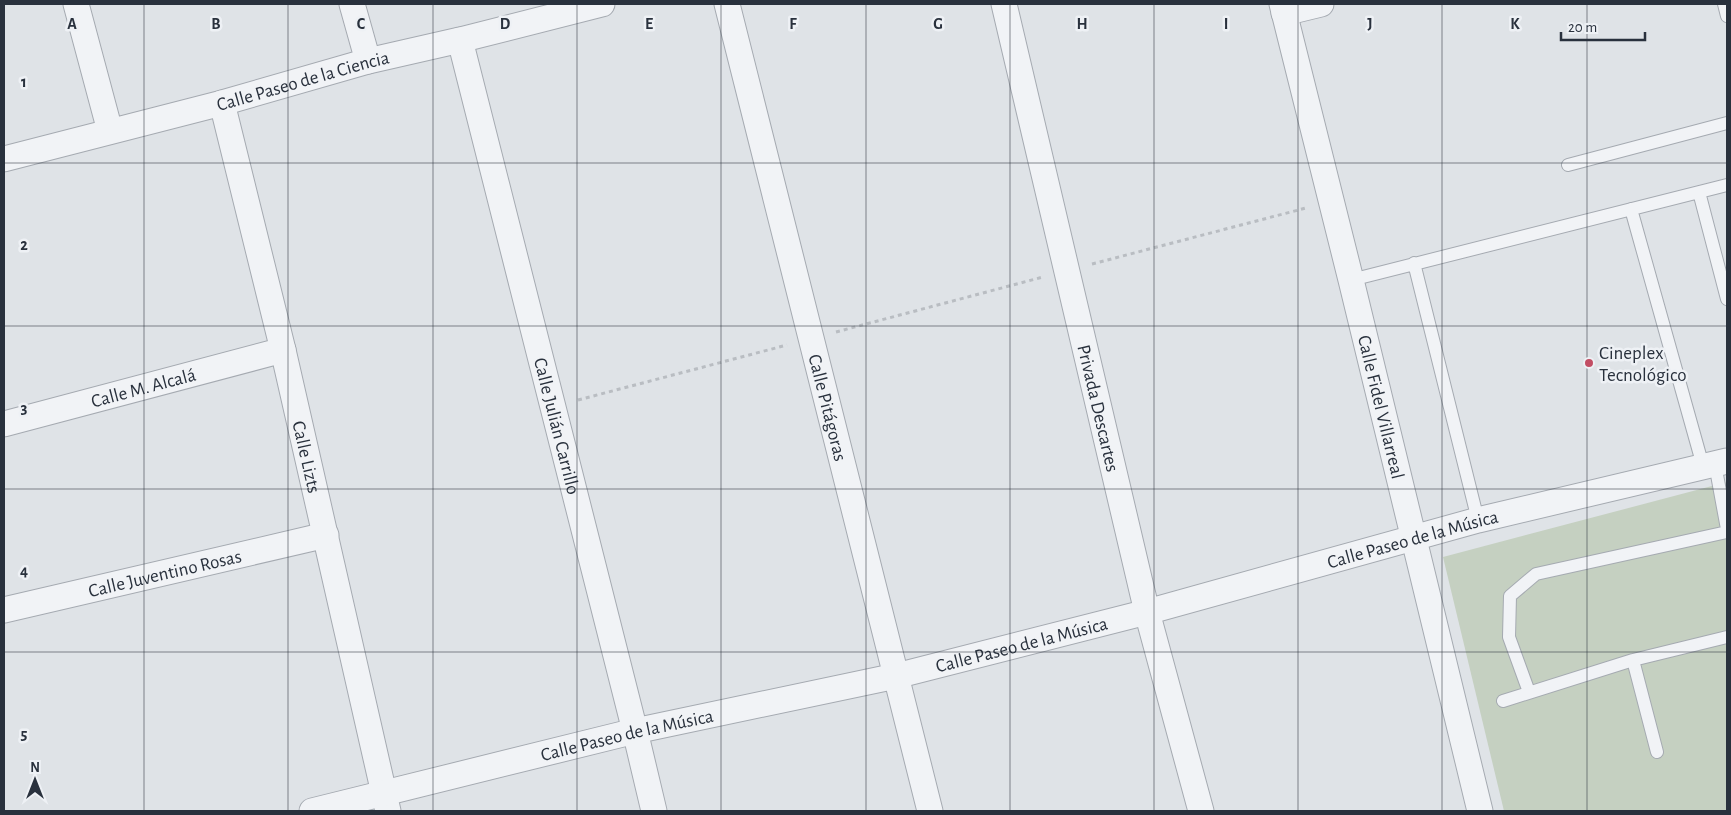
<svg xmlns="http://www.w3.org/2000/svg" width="1731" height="815" font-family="'Alegreya Sans',sans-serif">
  <rect width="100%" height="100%" fill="#dfe3e7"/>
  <path fill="#c5d0c1" d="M1727,482V811H1504L1443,557Z"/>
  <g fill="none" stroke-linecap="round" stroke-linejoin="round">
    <defs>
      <path id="service" d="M1724,4L1727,16
        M1568,165L1727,123
        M1699,192L1727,299
        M1631,209L1703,466
        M1414,263L1478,520
        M1351,280L1727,185
        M1715,464L1727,529
        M1633,660L1657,752
        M1529,692L1509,637L1510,596L1536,574L1727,532
        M1503,701L1633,660L1727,637"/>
      <g id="minor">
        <path d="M76,4L110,131"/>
        <path d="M352,4L368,61"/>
        <path id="s1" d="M727,4L930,811"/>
        <path id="s2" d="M1004,4L1147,612L1201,811"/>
        <path id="s3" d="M1282,4L1351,280L1480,811"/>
        <path d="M1284,13L1321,4"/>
        <path id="s4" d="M460,40L635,731L654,811"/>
        <path id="s5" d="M222,103L283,350L388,811"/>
        <path id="s6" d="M4,159L222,103L368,61L460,40L602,4"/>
        <path id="s7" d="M4,424L283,350"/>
        <path id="s8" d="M4,610L326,535"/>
        <path id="s9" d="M312,811L635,731L896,676L1147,612L1478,520L1727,461"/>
      </g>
    </defs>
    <use href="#service" stroke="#a5aab1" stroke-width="14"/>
    <use href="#minor" stroke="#a5aab1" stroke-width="27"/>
    <path stroke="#b9bdc2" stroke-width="3" stroke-dasharray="4 4" stroke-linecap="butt" d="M1092,264L1306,208
      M836,332L1043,277
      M578,400L787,345"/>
    <use href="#service" stroke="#f1f3f6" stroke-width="12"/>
    <use href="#minor" stroke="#f1f3f6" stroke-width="25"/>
  </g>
  <path fill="none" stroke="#29313d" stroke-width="1" stroke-opacity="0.55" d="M144,4V811M288,4V811M433,4V811M577,4V811M721,4V811M866,4V811M1010,4V811M1154,4V811M1298,4V811M1442,4V811M1587,4V811M4,163H1727M4,326H1727M4,489H1727M4,652H1727"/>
  <circle fill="#c24e64" stroke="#eef1f5" stroke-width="2" cx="1589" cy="363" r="5"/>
  <g text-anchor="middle" stroke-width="5" stroke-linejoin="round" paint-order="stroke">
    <g font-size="19" fill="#29313d" stroke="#eef1f5">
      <text dy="7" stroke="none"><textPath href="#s6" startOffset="309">Calle Paseo de la Ciencia</textPath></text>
      <text dy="7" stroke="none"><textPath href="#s7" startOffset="144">Calle M. Alcalá</textPath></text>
      <text dy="7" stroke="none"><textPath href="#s3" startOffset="415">Calle Fidel Villarreal</textPath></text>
      <text dy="7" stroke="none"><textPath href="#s1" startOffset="416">Calle Pitágoras</textPath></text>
      <text dy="7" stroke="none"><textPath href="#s2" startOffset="415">Privada Descartes</textPath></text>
      <text dy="7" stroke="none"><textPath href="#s4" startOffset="398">Calle Julián Carrillo</textPath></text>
      <text dy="7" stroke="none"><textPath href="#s5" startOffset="364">Calle Lizts</textPath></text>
      <text dy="7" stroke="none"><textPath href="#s9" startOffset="1134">Calle Paseo de la Música</textPath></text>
      <text dy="7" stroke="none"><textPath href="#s8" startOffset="165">Calle Juventino Rosas</textPath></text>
      <text dy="7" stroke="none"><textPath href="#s9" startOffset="729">Calle Paseo de la Música</textPath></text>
      <text dy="7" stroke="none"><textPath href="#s9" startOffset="324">Calle Paseo de la Música</textPath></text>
    </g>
    <g font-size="19" fill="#29313d" stroke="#eef1f5" text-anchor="start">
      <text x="1599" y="359">Cineplex<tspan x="1599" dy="22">Tecnológico</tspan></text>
    </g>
  </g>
  <g font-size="16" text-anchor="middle" font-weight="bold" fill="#29313d" stroke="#eef1f5" stroke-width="5" stroke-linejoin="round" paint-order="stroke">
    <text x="72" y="29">A</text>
    <text x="216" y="29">B</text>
    <text x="361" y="29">C</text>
    <text x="505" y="29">D</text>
    <text x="649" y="29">E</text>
    <text x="793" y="29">F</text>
    <text x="938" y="29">G</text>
    <text x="1082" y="29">H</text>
    <text x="1226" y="29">I</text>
    <text x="1370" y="29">J</text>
    <text x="1515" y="29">K</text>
    <text x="24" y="87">1</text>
    <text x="24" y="250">2</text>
    <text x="24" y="413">3</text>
    <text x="24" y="576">4</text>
    <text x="24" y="739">5</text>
  </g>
  <rect width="1731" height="815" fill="none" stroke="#29313d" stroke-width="10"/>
  <g transform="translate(35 780)" stroke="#eef1f5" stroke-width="4" paint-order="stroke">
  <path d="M0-4L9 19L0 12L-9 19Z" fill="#29313d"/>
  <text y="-8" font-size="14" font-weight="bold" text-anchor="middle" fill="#29313d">N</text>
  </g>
  <path d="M1561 32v8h84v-8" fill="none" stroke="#29313d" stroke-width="2.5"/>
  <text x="1568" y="32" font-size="15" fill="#29313d" stroke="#eef1f5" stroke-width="4" paint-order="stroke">20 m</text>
</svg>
